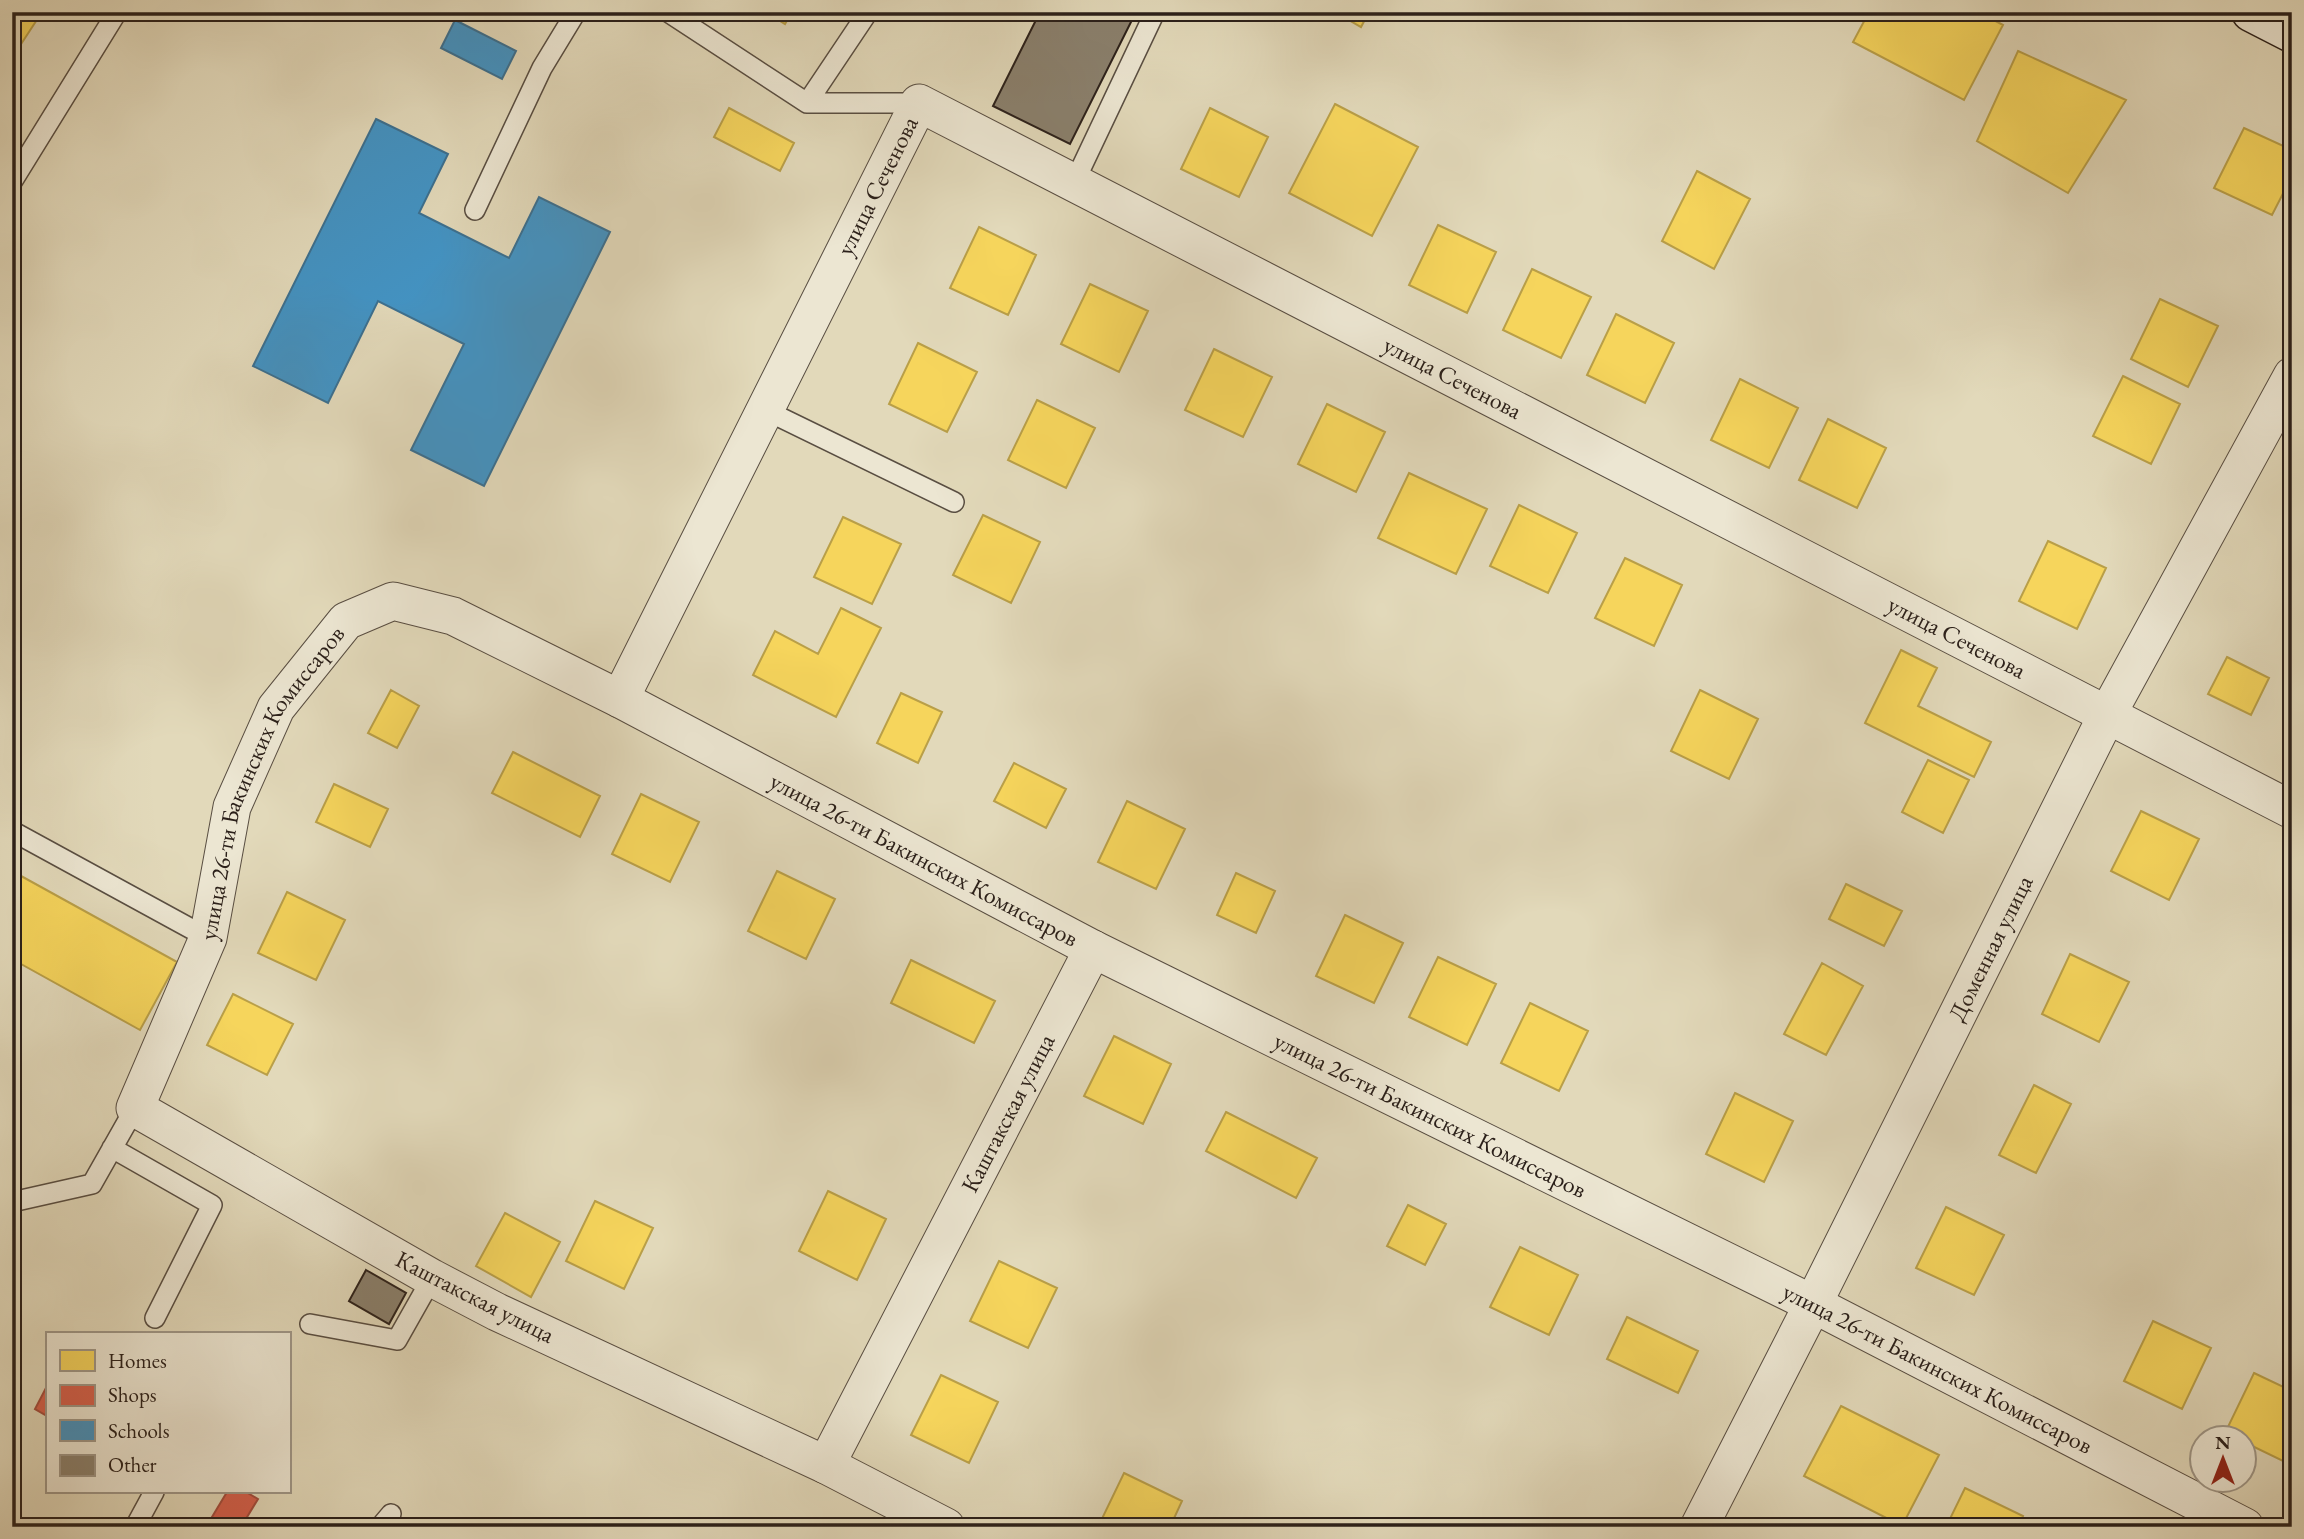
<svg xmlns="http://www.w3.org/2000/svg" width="2304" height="1539" font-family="'EB Garamond',serif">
  <rect width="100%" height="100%" fill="#e2d9ba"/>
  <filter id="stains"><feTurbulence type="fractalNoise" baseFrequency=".00286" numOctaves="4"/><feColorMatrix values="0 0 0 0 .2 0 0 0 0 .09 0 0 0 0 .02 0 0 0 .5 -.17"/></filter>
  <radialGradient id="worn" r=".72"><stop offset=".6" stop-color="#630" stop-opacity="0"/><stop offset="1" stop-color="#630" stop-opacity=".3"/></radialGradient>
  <path fill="#f6d55c" stroke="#b99f48" stroke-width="2" d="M12,12H42L12,58Z
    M766,12H792L785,24Z
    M1335,12H1369L1361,27Z
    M1869,12H1979L2003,25L1964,100L1853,42Z
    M2018,51L2126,100L2068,193L1977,141Z
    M1335,104L1418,147L1372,236L1289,193Z
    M729,108L794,143L780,171L714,137Z
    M1210,108L1268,137L1239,197L1181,169Z
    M2244,128L2292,150V176L2272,215L2214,188Z
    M1697,171L1750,199L1714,269L1662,241Z
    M1438,225L1496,252L1467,313L1409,285Z
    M979,227L1036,255L1008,315L950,288Z
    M1532,269L1591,297L1561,358L1503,330Z
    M1090,284L1148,311L1119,372L1061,344Z
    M2160,299L2218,326L2188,387L2131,359Z
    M1616,314L1674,343L1645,403L1587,375Z
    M918,343L977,372L947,432L889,404Z
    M1214,349L1272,377L1243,437L1185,410Z
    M2123,376L2180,404L2151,464L2093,436Z
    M1740,379L1798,408L1769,468L1711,440Z
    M1037,400L1095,428L1066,488L1008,460Z
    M1327,404L1385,432L1356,492L1298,464Z
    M1828,419L1886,448L1857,508L1799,480Z
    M1409,473L1487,509L1456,574L1378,538Z
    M1519,505L1577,533L1548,593L1490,566Z
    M983,515L1040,542L1011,603L953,575Z
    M843,517L901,544L872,604L814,577Z
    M2048,541L2106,568L2077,629L2019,601Z
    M1625,558L1682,585L1654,646L1595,618Z
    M841,608L881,628L836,717L753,675L775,631L818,654Z
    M1901,650L1937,668L1918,706L1991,742L1974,777L1865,723Z
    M2227,657L2269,678L2251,715L2208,694Z
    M391,690L419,706L397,748L368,733Z
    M1700,690L1758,719L1729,779L1671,751Z
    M901,693L942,712L918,763L877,743Z
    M513,752L600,796L580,837L492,793Z
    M1928,760L1969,780L1943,833L1902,812Z
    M1014,763L1066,789L1046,828L994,801Z
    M334,784L388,809L370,847L316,822Z
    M641,794L699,822L670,882L612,854Z
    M1127,801L1185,829L1156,889L1098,862Z
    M2141,811L2199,839L2169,900L2111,871Z
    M12,871L177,962L140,1030L12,959Z
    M777,871L835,899L806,959L748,931Z
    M1236,873L1275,891L1256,933L1217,915Z
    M1846,884L1902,911L1884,946L1829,919Z
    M287,892L345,920L316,980L258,953Z
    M1345,915L1403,943L1374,1003L1316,976Z
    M2070,954L2129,982L2099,1042L2042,1014Z
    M1438,957L1496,984L1467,1045L1409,1017Z
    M911,960L995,1001L974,1043L891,1003Z
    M1822,963L1863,986L1826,1055L1784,1034Z
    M233,994L293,1024L267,1075L207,1045Z
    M1530,1003L1588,1031L1559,1091L1501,1063Z
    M1114,1036L1171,1064L1143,1124L1084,1096Z
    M2034,1085L2071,1104L2036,1173L1999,1155Z
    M1735,1093L1793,1121L1764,1182L1706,1154Z
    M1226,1112L1317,1158L1296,1198L1206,1151Z
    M828,1191L886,1219L857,1280L799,1251Z
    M595,1201L653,1228L624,1289L566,1261Z
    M1408,1205L1446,1224L1425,1265L1387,1246Z
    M1946,1207L2004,1235L1974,1295L1916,1268Z
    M505,1213L560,1242L531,1297L476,1266Z
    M1520,1247L1578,1275L1549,1335L1490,1307Z
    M999,1261L1057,1288L1028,1348L970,1321Z
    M1627,1317L1698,1351L1678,1393L1607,1359Z
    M2153,1321L2211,1348L2182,1409L2124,1381Z
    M2254,1373L2292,1391V1444L2283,1461L2244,1442V1438H2234L2225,1433Z
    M941,1375L998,1402L969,1463L911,1435Z
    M1841,1406L1939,1455L1902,1526L1804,1476Z
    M1124,1473L1182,1501L1170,1527H1098Z
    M1965,1488L2023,1516L2018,1527H1946Z"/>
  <path fill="#d6604d" stroke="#a34d3e" stroke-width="2" d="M47,1386V1416L35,1409Z
    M227,1492H246L258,1499L241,1527H206Z"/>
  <path fill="#4393c3" stroke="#3c7090" stroke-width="2" d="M455,20L516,51L502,79L441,48Z
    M376,119L448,154L419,213L509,258L539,197L610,232L484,486L411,450L464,344L378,301L328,403L253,366Z"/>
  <path fill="#8a806d" stroke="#2b201a" stroke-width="2" d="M1040,12H1136L1070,144L993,106Z
    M366,1270L406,1293L389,1324L349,1301Z"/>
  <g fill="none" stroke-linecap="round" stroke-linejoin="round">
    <defs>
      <path id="service" d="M668,12L807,103H919
        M807,103L868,12
        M12,182L117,12
        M1074,183L1155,12
        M475,210L542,68L576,12
        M765,410L954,502
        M12,831L208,938
        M112,1148L212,1205L155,1318
        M12,1202L92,1184L135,1108
        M310,1324L397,1340L432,1278
        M135,1527L154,1492
        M380,1527L391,1514"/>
      <g id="minor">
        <path id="s1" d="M620,699L919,103L2292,810"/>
        <path id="s2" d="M826,1465L1093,949"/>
        <path id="s3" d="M946,1527L826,1465L497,1312L432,1278L135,1108L208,938L232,807L276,708L346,621L393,601L453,616L620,699L1093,949L1813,1304L2245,1527"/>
        <path id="s4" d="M1699,1527L1813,1304L2107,715L2292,376"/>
      </g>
      <path id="secondary" d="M2251,12L2292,33"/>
    </defs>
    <use href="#service" stroke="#594e42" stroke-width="22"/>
    <use href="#minor" stroke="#594e42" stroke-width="39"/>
    <use href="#secondary" stroke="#2b201a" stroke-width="41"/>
    <use href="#service" stroke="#ece6d2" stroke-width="19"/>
    <use href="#minor" stroke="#ece6d2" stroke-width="37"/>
    <use href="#secondary" stroke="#ece6d2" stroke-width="38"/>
  </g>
  <g text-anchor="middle" stroke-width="7" stroke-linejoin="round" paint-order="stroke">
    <g font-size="24" fill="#2b201a" stroke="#ece6d2">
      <text dy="8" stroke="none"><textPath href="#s1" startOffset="574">улица Сеченова</textPath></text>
      <text dy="8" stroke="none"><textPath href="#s1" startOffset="1267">улица Сеченова</textPath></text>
      <text dy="8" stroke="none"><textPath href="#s1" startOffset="1834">улица Сеченова</textPath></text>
      <text dy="8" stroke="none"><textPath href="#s3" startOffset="1269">улица 26-ти Бакинских Комиссаров</textPath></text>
      <text dy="8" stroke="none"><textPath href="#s3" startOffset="2095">улица 26-ти Бакинских Комиссаров</textPath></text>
      <text dy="8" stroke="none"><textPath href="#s4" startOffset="648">Доменная улица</textPath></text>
      <text dy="8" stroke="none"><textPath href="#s2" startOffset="396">Каштакская улица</textPath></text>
      <text dy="8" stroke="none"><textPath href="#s3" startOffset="2662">улица 26-ти Бакинских Комиссаров</textPath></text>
      <text transform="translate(475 1297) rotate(27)" y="8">Каштакская улица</text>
      <text dy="8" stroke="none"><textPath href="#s3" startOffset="3229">улица 26-ти Бакинских Комиссаров</textPath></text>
    </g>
  </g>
  <rect width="2304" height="1539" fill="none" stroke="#e2d9ba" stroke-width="42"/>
  <rect x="14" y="14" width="2276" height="1511" fill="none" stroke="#2b201a" stroke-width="3.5"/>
  <rect x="21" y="21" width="2262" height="1497" fill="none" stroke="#2b201a" stroke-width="2"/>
  <rect x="46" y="1332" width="245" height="161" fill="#ece6d2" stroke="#9f9788" stroke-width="2"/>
  <rect x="60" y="1350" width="35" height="21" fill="#f6d55c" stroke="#9f9788" stroke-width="2"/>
  <text x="108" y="1368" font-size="21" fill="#2b201a">Homes</text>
  <rect x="60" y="1385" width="35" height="21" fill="#d6604d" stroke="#9f9788" stroke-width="2"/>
  <text x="108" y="1402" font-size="21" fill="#2b201a">Shops</text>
  <rect x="60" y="1420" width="35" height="21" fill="#4393c3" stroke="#9f9788" stroke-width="2"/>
  <text x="108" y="1438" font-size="21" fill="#2b201a">Schools</text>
  <rect x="60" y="1455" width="35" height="21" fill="#8a806d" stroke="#9f9788" stroke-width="2"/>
  <text x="108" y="1472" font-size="21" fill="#2b201a">Other</text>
  <g transform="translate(2223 1459)"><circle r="33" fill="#ece6d2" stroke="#9f9788" stroke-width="2"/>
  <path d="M0-5L12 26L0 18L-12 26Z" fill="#8f2418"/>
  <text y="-10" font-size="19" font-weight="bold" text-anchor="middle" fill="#2b201a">N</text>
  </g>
  <rect width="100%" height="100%" filter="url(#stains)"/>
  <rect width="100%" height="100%" fill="url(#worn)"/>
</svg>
